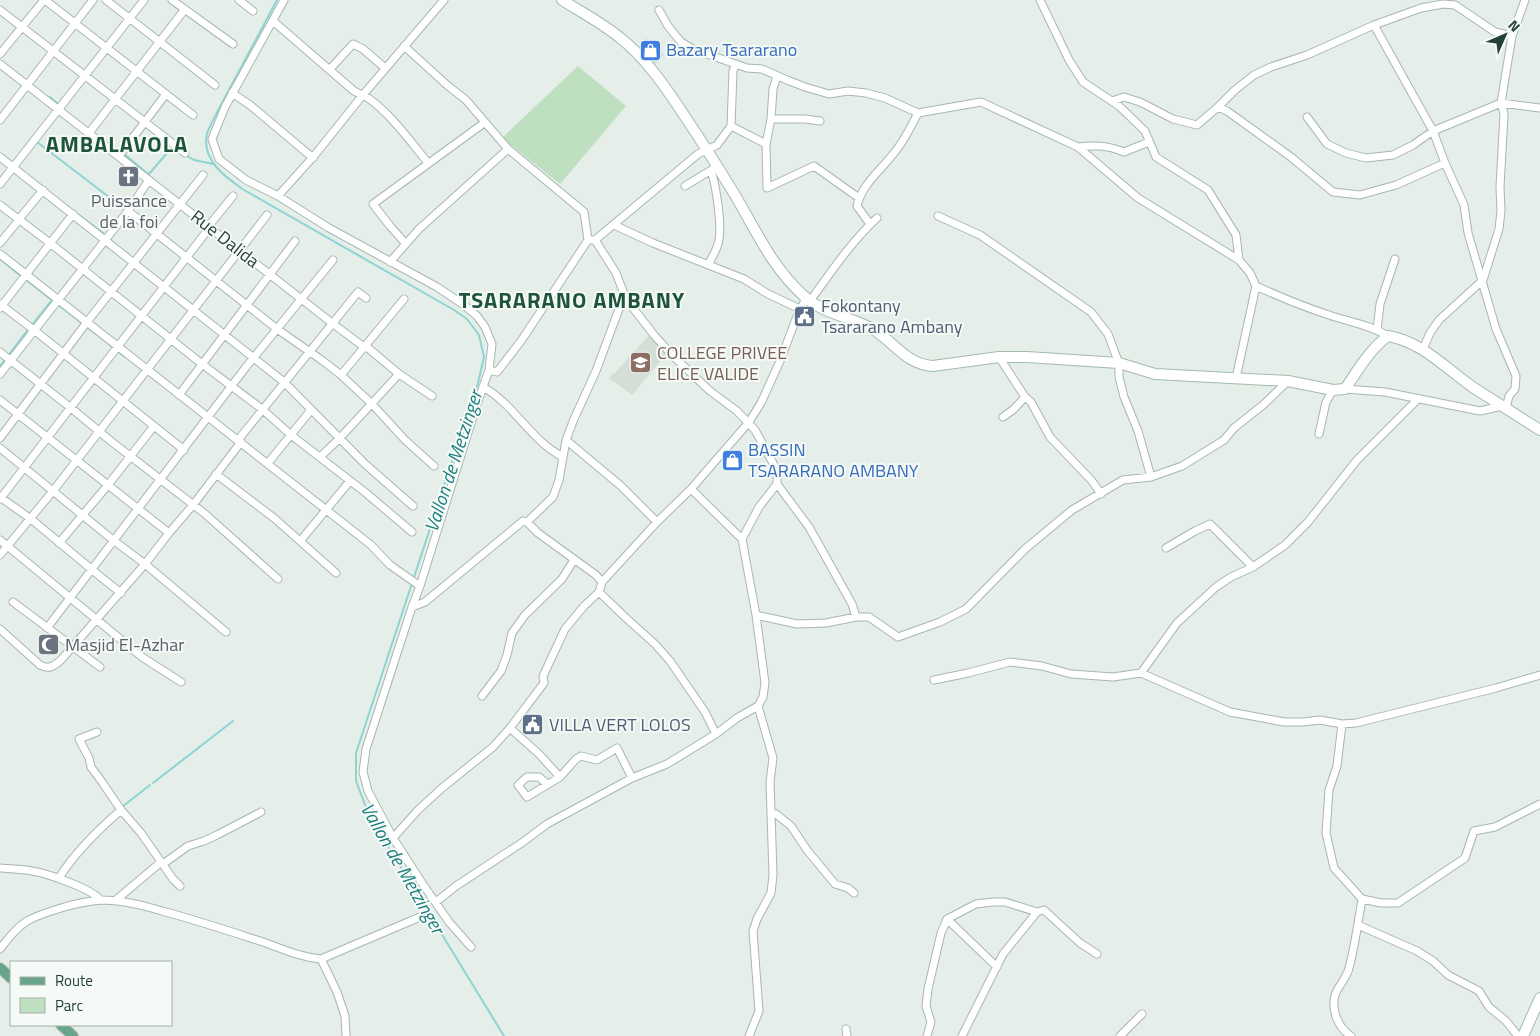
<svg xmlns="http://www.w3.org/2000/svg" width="1540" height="1036" font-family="'Titillium Web',sans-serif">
  <rect width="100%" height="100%" fill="#e5eee9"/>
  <path fill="#d3ded7" d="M646,38L664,55L654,65L638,46Z
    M650,334L667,353L632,395L609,378L613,373L614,374Z"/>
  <path fill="#bee0c1" d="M578,66L626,106L560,184L502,138Z"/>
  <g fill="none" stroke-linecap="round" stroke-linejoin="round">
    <path stroke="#8dd4d3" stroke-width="2" d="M277,0L214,118C212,123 209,128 207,133C201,160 225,177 244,190L454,310L467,319L479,335L484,357L478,383L356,753V781L369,815L504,1036
      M50,97L58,104
      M37,142L122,207
      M123,153L148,174
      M185,155L194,160L213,164
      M147,174H149L173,146
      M75,212L103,233
      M0,259L22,277
      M25,279L53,301
      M57,304L83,324
      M32,325L51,301
      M87,327L114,348
      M117,351L125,357
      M8,356L29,328
      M0,366L5,360
      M153,783L233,721
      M122,807L150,785"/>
    <defs>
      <path id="street" d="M45,0L193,115
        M106,0L215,85
        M172,0L233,44
        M239,0L253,11
        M284,0L225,107L212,139L219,159L246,180L278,196L329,228L437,287L464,305L477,316L485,327L492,344L489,370L477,404L420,586L412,607L366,749L363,772L368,791L393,838L422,883L449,922L471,947
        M1040,0L1069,60L1083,82L1119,106L1145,131L1156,157L1208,190L1236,235L1239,260
        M0,10L185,153
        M659,10L668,26L681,42L693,49L747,68L762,69L787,80L805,87L829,94L848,91L866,93L885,98L918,113L981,102L1078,147L1138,198L1239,260L1250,273L1256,286L1236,378
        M273,21L354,91C359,94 364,95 368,98C390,113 411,142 428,163
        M1374,25L1433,131L1445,163L1464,205L1468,233L1496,329L1516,376L1515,389L1509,396L1506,408
        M404,46L447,85L466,100L508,149L584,212L588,240H595L698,154L717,145L731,126L733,71L735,65
        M0,54L44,0
        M0,64L332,323L364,347L368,348L399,374L432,396
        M330,69L353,44L363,49L385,68
        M777,76L773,89L771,119L766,144L767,188L814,166L859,198
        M232,93L250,105L313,158
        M1112,101L1124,97L1140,102L1173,119L1197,125L1218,107L1227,111L1291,157L1333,192L1360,195L1396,185L1445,163
        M1218,107L1235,90L1254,75L1271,67L1307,55L1374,25L1421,8L1443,4L1455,5L1495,32L1512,36
        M1307,117L1327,144L1346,153L1366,158L1393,155L1413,145L1433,131L1501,103L1540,108
        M771,119H805L820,121
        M0,120L93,0
        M731,126L766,144
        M89,133L185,9
        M1078,147C1096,145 1106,145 1124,152L1149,142
        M119,156L166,94
        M0,157L284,382L365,464L413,506
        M0,184L144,0
        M685,186L713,169
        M278,196L314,156L362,96L444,0
        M0,205L50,243L202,364L262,409L291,435L366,493L412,532
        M128,211L277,329L323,361L341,375L372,404L405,440L434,466
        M938,216L980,235L1091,312L1108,334L1115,353L1119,363V377L1124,397L1138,431L1151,477
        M19,219L43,190
        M870,224L857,206C862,184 881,170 894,153C904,141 911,127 918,113
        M614,225L653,243L744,279L768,294L800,309
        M0,243L18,221
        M406,244L390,226L373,204L484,123
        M0,254L371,545L390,565L420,586
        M390,262L419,229L508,149
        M708,265C712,258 716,251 718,244C723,228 716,186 711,170
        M1256,286C1280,297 1304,307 1329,315C1350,322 1370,325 1388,336
        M626,299L654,335L673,356L710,391L737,411L755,430L773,463L777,473V484L809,527L852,604L856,617
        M810,301C831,272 851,242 877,218
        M0,304L34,330L184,450
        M0,308L73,214
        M1377,330L1380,304L1395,259
        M1423,349L1430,333L1439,320L1483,280L1488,264L1499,229L1501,211L1500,187L1504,114L1501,103L1512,36L1525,0
        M0,352L71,408L112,442L204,513L278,579
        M999,357L1025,397L1031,402L1050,437L1092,481L1101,494
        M489,370L497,372L521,341L588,240
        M0,374L128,211L149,180
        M341,375L404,299
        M483,387C514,404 531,441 563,457
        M1345,389L1385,392L1480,411L1502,406
        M179,395L295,241
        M0,400L169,533
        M1003,417L1014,409L1025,397
        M1319,434L1326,402L1333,390
        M0,438L87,322L203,175
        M238,440L358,292L366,298
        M566,440L621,486L657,522
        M0,448L113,540L145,564L226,632
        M320,457L339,439L399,374
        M268,463L311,410
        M216,474L274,518L336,573
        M0,497L31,519L102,578L121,593
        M0,499L210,227L211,223L233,196
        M527,522L538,533L596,575L602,582
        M742,539L759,507L777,484
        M0,540L142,657L181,682
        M301,540L350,481
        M59,543L108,485L154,426
        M1166,548L1195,531L1210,524L1253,567
        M0,555L53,491L267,215
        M599,592L626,618L655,644L670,661L705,712L716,734
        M13,602L100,667
        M412,607L425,602L523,521L527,522L553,497L559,480L566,440L574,419L596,371L619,309L626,299L616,273L595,240
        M756,615L797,624L826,623L856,617H869L898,637L940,622L966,609L1025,549L1072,510L1123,480L1151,477L1182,466L1224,440L1234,428L1263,405L1288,381
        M47,628L246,367L333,260
        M0,629L40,665C49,670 54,666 61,660L145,564L169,533L193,505L241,442
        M1141,673L1177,623L1216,587L1231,577L1253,567L1285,545L1308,522L1357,460L1418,399
        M934,680L968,673L1010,662L1042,666L1071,674L1113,677L1141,673L1230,712L1284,722H1303L1320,720L1342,724L1356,723L1496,688L1540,675
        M482,696L501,671L507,655L512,633L525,615L562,579L574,560
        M1342,724L1337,766L1329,790L1326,833L1334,868L1362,899C1358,922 1355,946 1349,968C1347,978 1338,986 1335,995C1331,1010 1338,1028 1351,1036
        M510,728L539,754L560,777
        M97,732L79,739L89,758L91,767L102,782L121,810L141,833L173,879L180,886
        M547,784L539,777H527L518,785L527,797L560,777L576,759L581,756L597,760L617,748L632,778
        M771,813L776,814L791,826L807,850L835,884L848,888L854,893
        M393,838L418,810L442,788L493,747L510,728L544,683L543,677L544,674L565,629L584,606L599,592L602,582L657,522L691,489L749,422L761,403L780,361L796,319L806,298
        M163,864L188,846L204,841L217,835L261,812
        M0,868C10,869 21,869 32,871C46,873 93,889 100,900
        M59,878C75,852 98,830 121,810
        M1362,899L1381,903H1398L1465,858L1474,831L1495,827L1540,804
        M116,900L161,862
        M436,902L456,886L523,842L547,824L632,778L667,764L716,734L737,718L758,706L763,697L765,683L756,615L742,539L691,489
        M947,919L997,967
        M1358,925L1417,951L1433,961L1448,975L1479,991L1489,1007L1506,1021L1518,1036
        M0,949C21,921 28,918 61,908C74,904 88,901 102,900C122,900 142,905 162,911C196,920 229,931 263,942C283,949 300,957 321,959L337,992L345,1016L346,1036
        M321,959L420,917
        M846,1029L847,1036
        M749,1036L759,1011L753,931L757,919L771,893L773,875L770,782L773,758L758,706
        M927,1036L931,1022L926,1006L928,989L941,933L947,919L976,904L993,902H1005L1037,912L1044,910L1080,943L1097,954
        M962,1036L1003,954L1037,912
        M1120,1036L1142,1014"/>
      <path id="secondary" d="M562,0C581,12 602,23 619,37C645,57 664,85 682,112C700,139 718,167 735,195C756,231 773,269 805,297C825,315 854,317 876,331C895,344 908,365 933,366L999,357H1027L1119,363L1155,374L1288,381L1333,390L1345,389C1358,370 1370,349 1388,336C1423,342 1446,369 1474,388C1496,402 1518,416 1540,430
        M1523,1036L1540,998"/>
      <path id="primary" d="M0,968L11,978
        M61,1025L73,1036"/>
    </defs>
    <use href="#street" stroke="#a7b7af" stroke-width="9"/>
    <use href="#secondary" stroke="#a3baae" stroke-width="12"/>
    <use href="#primary" stroke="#c1cac6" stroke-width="12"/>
    <use href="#street" stroke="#fff" stroke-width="7"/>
    <use href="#secondary" stroke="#fff" stroke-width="10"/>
    <use href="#primary" stroke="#69a58b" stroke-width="10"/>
  </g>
  <defs>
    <symbol id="shop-square" viewBox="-11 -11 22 22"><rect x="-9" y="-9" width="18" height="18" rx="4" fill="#3f7fe0" stroke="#f6faf7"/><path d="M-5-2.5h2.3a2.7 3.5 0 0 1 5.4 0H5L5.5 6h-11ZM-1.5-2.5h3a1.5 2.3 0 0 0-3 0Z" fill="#fff"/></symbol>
    <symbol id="church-square" viewBox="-11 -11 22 22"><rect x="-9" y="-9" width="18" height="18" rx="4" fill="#6b7280" stroke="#f6faf7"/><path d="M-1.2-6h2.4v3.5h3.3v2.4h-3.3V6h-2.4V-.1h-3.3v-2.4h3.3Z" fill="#fff"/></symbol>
    <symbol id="civic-square" viewBox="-11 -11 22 22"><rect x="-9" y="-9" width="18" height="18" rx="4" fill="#5c6f8a" stroke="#f6faf7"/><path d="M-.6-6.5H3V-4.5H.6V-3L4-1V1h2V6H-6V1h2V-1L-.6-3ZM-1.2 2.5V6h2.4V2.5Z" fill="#fff"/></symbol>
    <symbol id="school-square" viewBox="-11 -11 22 22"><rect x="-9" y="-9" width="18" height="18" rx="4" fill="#8d6e63" stroke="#f6faf7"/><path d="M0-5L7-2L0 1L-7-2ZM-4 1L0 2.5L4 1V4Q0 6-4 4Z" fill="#fff"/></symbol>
    <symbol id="mosque-square" viewBox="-11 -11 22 22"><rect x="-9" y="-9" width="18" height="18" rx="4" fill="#6b7280" stroke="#f6faf7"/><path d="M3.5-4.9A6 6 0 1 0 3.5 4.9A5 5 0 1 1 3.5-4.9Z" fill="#fff"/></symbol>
  </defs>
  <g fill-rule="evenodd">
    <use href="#shop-square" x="638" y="38" width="25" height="25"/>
    <use href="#church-square" x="116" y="164" width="25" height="25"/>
    <use href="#civic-square" x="792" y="304" width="25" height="25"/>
    <use href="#school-square" x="628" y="350" width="25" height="25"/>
    <use href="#shop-square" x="720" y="448" width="25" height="25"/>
    <use href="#mosque-square" x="36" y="632" width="25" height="25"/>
    <use href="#civic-square" x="520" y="712" width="25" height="25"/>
  </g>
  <g text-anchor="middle" stroke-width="4" stroke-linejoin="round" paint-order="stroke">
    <g font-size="18" fill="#366cbe" stroke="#f6faf7" text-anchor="start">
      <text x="666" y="56">Bazary Tsararano</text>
      <text x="748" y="456">BASSIN<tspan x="748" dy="21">TSARARANO AMBANY</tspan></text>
    </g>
    <g font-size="18" fill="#5b616d" stroke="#f6faf7">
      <text x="129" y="207">Puissance<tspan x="129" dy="21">de la foi</tspan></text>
      <text x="65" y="651" text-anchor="start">Masjid El-Azhar</text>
    </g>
    <g font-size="18" fill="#234134" stroke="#f6faf7">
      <text transform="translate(225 239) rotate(38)" y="6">Rue Dalida</text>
    </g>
    <g font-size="18" fill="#4e5e75" stroke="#f6faf7" text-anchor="start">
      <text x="821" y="312">Fokontany<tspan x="821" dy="21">Tsararano Ambany</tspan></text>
      <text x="549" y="731">VILLA VERT LOLOS</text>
    </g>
    <g font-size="18" fill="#785e54" stroke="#f6faf7" text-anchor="start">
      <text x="657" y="359">COLLEGE PRIVEE<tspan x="657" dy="21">ELICE VALIDE</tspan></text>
    </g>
    <g font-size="19" font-style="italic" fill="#1b7f7f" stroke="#f6faf7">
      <text transform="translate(453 461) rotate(-72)" y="7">Vallon de Metzinger</text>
      <text transform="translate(403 868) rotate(60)" y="7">Vallon de Metzinger</text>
    </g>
    <g font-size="22" font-weight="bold" letter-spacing="1" fill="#1e543e" stroke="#f6faf7">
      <text x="117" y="152">AMBALAVOLA</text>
      <text x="572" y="308">TSARARANO AMBANY</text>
    </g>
  </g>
  <rect x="10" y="961" width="162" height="65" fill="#f6faf7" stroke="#a2b0a9"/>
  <rect x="20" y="977" width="25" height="8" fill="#69a58b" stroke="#a2b0a9"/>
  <text x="55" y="986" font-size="15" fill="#234134">Route</text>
  <rect x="20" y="998" width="25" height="15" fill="#bee0c1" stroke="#a2b0a9"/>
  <text x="55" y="1011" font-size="15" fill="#234134">Parc</text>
  <g transform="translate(1505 35) rotate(45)" stroke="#f6faf7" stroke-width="4" paint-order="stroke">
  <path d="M0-4L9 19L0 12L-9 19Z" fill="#234134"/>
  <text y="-8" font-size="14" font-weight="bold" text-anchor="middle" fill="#234134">N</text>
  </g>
</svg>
